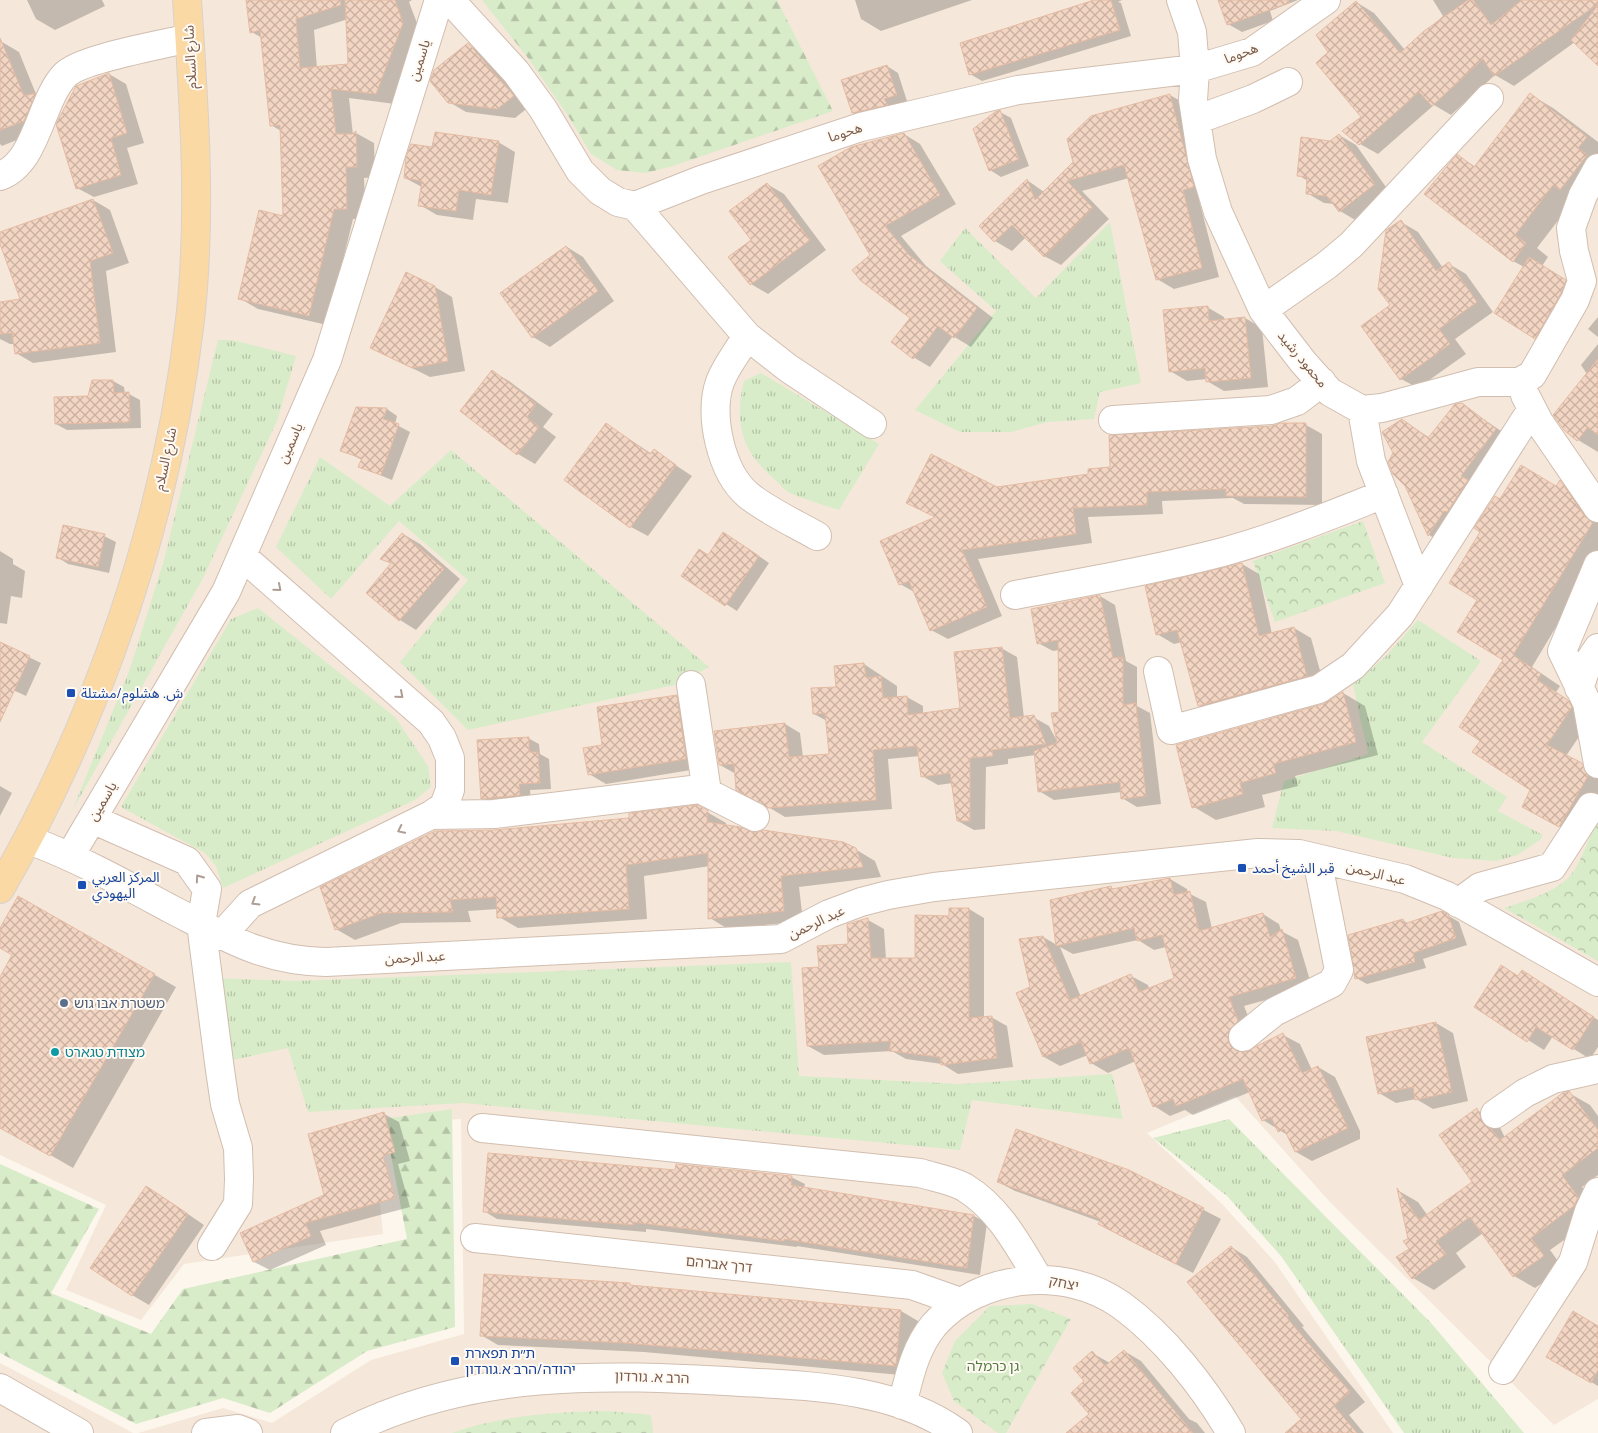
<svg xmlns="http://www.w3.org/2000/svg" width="1598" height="1433" font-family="Barlow,'Noto Sans Arabic','Noto Sans Hebrew',sans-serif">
  <defs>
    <pattern id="grass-tufts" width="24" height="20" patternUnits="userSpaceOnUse" patternTransform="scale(1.25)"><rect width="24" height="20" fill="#d8ecc9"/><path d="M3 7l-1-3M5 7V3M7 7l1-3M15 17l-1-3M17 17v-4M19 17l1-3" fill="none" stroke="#b4c2a5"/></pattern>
    <pattern id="forest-firs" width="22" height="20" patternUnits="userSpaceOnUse" patternTransform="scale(1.25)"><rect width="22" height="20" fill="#d8ecc9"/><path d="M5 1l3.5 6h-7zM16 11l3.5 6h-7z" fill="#b4c2a5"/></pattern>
    <pattern id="park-crowns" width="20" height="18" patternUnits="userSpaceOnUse" patternTransform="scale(1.25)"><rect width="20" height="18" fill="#d8ecc9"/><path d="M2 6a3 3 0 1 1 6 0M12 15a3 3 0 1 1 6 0" fill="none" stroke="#b4c2a5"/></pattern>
    <pattern id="building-cross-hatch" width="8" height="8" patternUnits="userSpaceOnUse" patternTransform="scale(1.25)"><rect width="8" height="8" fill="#f3d5c3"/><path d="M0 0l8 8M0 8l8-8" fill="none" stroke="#cab0a1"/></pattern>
  </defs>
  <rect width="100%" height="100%" fill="#fdf6ec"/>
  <path fill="#f5e8da" d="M0,0H1598V1399L1554,1425L1329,1201L1235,1096L1147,1133L1221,1203L1274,1261L1393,1433H138L223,1408L272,1423L371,1360L464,1334L461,1119L372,1123L383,1234L184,1264L141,1320L66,1290L106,1205L0,1155Z
    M0,1363L111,1421L133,1433H0Z"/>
  <path fill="url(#grass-tufts)" d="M1110,222L1141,383L1100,392L1094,419L1047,422L1012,432H960L915,410L996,311L940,261L965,228L1036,298Z
    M218,340H232L296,356L277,421L202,580L72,811L130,669L164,560Z
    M761,373L879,444L839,510C823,505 807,500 792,494C785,491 780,484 774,479C741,451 734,422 744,381Z
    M451,450L709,667L679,684L468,730L400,662L468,580L399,521L331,599L276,547L320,457L390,506Z
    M258,608L395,717L428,766L431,787L415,800L223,888L216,866L205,853L121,807L231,619Z
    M1418,620L1481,661L1422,742L1507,797L1498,811L1543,835L1540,840L1517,855L1496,861L1453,858L1336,831L1272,828L1284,781L1368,754L1353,685L1386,656Z
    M791,962L799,1076L960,1084L1112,1074L1123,1119L972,1100L960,1150L463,1103L308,1112L288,1048L228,1061L209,978L297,981Z
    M1229,1119L1432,1324L1524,1433H1404L1281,1256L1227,1196L1153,1138Z"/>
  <path fill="url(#forest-firs)" d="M482,0H777L833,111L673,166L645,173L617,170L591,154L569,117L528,58Z
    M452,1109L455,1327L367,1351L270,1413L223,1398L136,1424L0,1353V1164L99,1209L51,1293L151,1334L183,1289L407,1239L384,1119Z"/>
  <path fill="url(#park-crowns)" d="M1363,521L1385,583L1275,622L1253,561Z
    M1595,824L1598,825V961L1504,908C1527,900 1553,894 1570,876C1580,865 1589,838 1595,824Z
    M1032,1304L1071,1319L1006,1433H998L954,1401L942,1373L955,1341L990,1306Z
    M608,1411L651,1415L653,1433H452C503,1415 554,1412 608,1411Z"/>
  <path fill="#0003" fill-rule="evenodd" d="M27,0H102L105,6L55,30L36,19Z
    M247,0H412L409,2L421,34L395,104L349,98L353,135L356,133L374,143L375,177L364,178L366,219H353L327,325L258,309L239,298L285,218L281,131L271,125L262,38L252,32ZM348,19L350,65L317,68L314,30Z
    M855,0H972L881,31L861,19Z
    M1099,0H1122L1118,2L1121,3L1131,36L982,81L970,74Z
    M1219,0H1298L1270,11L1273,21L1242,32L1228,24Z
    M1433,0H1598V62L1575,42L1514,86L1495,75L1451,115L1434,105L1378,154L1360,144L1362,117L1329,52L1356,2L1374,13L1405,50L1443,16Z
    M2,42L19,52L36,94L52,103L41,130L2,146L0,144V43Z
    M468,45L485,54L530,106L515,118L466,112L449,102Z
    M887,66L898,73L907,101L864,119L853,113Z
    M109,74L126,84L144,143L127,148L138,184L94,197L77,188Z
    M1170,95L1187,105L1210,196L1199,200L1219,277L1174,289L1157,279L1129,178L1082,191L1109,219L1061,265L1044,256L1026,237L1012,251L995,241L1027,180L1044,192Z
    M1531,95L1553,108L1598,142V182L1576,197L1537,248L1548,257L1542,266L1576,288L1546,344L1535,338L1524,267L1513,261L1458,156L1476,167Z
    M1000,112L1011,118L1029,166L1001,177L990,170Z
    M904,134L920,144L956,204L901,236L926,266L993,318L971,347L953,336L930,367L913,357L912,318L871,255Z
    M1339,135L1356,145L1391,194L1357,221L1340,211L1335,204L1324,203L1307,193L1308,181L1298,175Z
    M498,142L515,152L508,203L476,199L473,220L437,215L420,205L422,187L405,178L433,148Z
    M767,184L784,194L826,250L768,294L751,284L752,240Z
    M93,200L110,210L129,263L106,271L116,352L33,363L16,353L15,344H10L0,339V303L22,300L0,240V234Z
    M1401,222L1418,232L1443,268L1449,264L1466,274L1493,312L1455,339L1466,354L1418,388L1401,379L1391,306Z
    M567,247L583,257L614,301L550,347L533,337Z
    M435,287L452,297L465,371L430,377L372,348Z
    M1207,307L1224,317L1225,321L1245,318L1262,328L1268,387L1224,391L1207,381V379L1187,381L1170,371Z
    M1598,317V337L1588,329Z
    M1598,344V452L1578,440L1587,374L1581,365Z
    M492,371L509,381L553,414L543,427L556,437L535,464L518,454L462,410Z
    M113,381L124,387L125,394H129L140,400L141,428L67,430L56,424L88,397L93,382Z
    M1461,404L1513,439L1445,544L1429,535L1394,454L1402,420L1430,438Z
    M357,408L387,409L397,416L395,424L410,432L392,480L360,467L362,460L342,450Z
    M606,424L652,454L654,451L692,476L648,536L631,527Z
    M1306,425L1322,434V505L1244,504L1233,498L1162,501L1163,514L1088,517L1092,543L978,559L1002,616L948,639L931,630L916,593L900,584L937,518L908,502L1090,475L1111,469L1110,436Z
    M1560,482L1579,493L1598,520V557L1532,667L1560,686L1556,692L1588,713L1591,719L1566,756L1598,773V804L1579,837L1523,807L1532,790L1482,740L1505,660L1479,599L1501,500L1557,488Z
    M403,534L420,544L460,579L416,630L400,620L392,564L382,558Z
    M104,536L116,542L109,573L68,564L57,557Z
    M735,540L769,563L737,611L682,576Z
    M0,551L13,559V564L25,571L22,598L11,596L7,624L0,623Z
    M1242,564L1259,574L1272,634L1294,628L1311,638L1324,685L1216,715L1199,706L1182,642L1174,644L1157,634Z
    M1100,596L1115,605L1126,661L1137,667V706L1150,713L1161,804L1137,807L1122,798V792L1054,800L1039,791L1035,755L1008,759V764L986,767L985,829L974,830L958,821L953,783L938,785L922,776L920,756L888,759L892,809L785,817L738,789L736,774L720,765L785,724L800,733L803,757L830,755L827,721L814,714L837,688L835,667L864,664L897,686V698L907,697L923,706V714L961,709L1001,648L1017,657L1024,718L1033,717L1049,726L1058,743L1060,714L1059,650L1053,651L1038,643Z
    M0,643L41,663L26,696L0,684Z
    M1343,693L1365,706L1378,755L1295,776L1298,786L1262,795L1265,807L1216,820L1194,807L1324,705Z
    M676,696L693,706L703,768L606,784L589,774L604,746Z
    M528,738L539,744L540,754L549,759L551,789L530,790L531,801L494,804L483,798Z
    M0,786L12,793L0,816Z
    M707,812L726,823V826L755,834L855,849L875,861L881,877L799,887L803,921L728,929L710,918V866L644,876L647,919L518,928L499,917L498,909L468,911L471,922L401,923L355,940L336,929L494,831Z
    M1170,879L1187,889L1188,893L1206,902L1212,929L1263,914L1279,924L1281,931L1298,940L1312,987L1244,1006L1254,1031L1244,1050L1245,1054L1283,1035L1300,1044L1312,1070L1318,1067L1335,1077L1360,1131V1139L1312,1161L1296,1152L1289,1136L1263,1120L1250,1092L1193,1115L1185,1110L1170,1116L1154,1106L1136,1061L1108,1073L1091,1063L1088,1055L1060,1066L1044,1057L1032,988L1043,937L1057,945L1111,887L1115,890ZM1138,940L1154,950L1166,947L1175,978L1149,989L1148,985L1131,976L1081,997L1060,947L1073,954Z
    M19,898L176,987L73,1168L0,1126V979L14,955L0,947V931Z
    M969,909L984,918V1018L991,1017L1007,1026L1013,1067L958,1074L942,1064L906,1059L892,1051L824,1055L808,1046L820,968L849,945L848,925L868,920L884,929L886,959L916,960L950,917Z
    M1442,912L1459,922L1467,945L1423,959L1426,968L1367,984L1356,978L1403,920L1408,924Z
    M1519,977L1539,982L1598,1020V1047L1590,1059L1553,1036L1544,1050L1528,1040Z
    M1436,1023L1453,1033L1468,1101L1433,1109L1416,1099L1396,1103L1379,1093L1367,1038Z
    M1569,1093L1590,1105L1598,1116V1175L1582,1187L1598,1209L1595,1218L1550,1250L1563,1268L1535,1288L1514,1276L1483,1233L1456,1253L1466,1267L1434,1290L1413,1278L1398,1257L1410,1249L1399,1191L1418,1202L1428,1216L1474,1182L1477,1110L1497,1121L1505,1138Z
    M384,1114L399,1122L410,1161L398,1164L410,1207L320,1231L326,1245L270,1270L254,1262L326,1195Z
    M676,1171L791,1177L805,1184L804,1188L974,1216L987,1223L980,1275L797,1246V1247L646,1229V1232L497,1219L484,1211Z
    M1129,1171L1221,1219L1193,1273L1117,1234L1100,1224L1101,1222L1015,1191L998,1182Z
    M163,1197L204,1225L149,1305L132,1295Z
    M1231,1247L1247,1257L1304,1326L1302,1327L1365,1402L1349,1415L1364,1433H1294L1303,1419Z
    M629,1284L634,1287L901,1311L918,1321L912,1376L644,1352L498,1345L481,1335Z
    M1598,1327V1386L1548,1357Z
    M1124,1351L1141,1361L1189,1419L1197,1423L1205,1433H1068L1091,1415L1086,1381L1092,1353L1110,1363Z"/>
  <path fill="url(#building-cross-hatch)" stroke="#e6bba3" d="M246,0H340L341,5L296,19L300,68L348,64L345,0H395L403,23L376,94L331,89L336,134H352L356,131L357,167H346L347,209H334L309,316L238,299L259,210L283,216L280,125L270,126L260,30L250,33Z
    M1094,0H1111L1120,30L969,75L960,43Z
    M1218,0H1288L1289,3L1227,25Z
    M1468,0H1473L1491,25L1522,0H1598V4L1494,76L1483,59L1432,106L1419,92L1359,145L1342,131L1361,117L1316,63L1328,52L1316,35L1356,1L1400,53L1424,31Z
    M1598,5V66L1571,40Z
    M0,38L24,96L36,93L24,121L0,130Z
    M468,43L514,96L497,109L448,103L430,81L434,70Z
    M887,65L897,95L884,99L888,105L852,113L841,80Z
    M109,73L127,133L111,138L121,175L76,189L56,124L76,86Z
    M1530,93L1587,137L1578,148L1587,155L1560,190L1553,185L1515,235L1526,243L1513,262L1424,194L1457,154L1474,167Z
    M1170,94L1194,187L1183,190L1202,268L1156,280L1124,165L1067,181L1093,208L1044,257L1012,225L994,242L979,226L1027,179L1035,200L1073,162L1067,139L1091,116Z
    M1000,110L1019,159L989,171L973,129L995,112Z
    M435,132L499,141L491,195L459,190L456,211L418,206L422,181L404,178L406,157L411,144L432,147Z
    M904,133L940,195L885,226L909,255L977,308L954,338L938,326L913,359L891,342L910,318L861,281L852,270L870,255L818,166L851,147Z
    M1339,134L1375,184L1339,212L1327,196L1306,194L1307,177L1297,176L1301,137L1330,141Z
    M767,183L810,240L750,285L728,257L751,240L729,211Z
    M93,199L113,253L90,261L100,343L15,354L12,333L0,334V302L20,299L0,244V232Z
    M1401,220L1436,271L1449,262L1477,302L1439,329L1450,344L1400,380L1361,326L1390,305L1378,289L1386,230Z
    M566,246L598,291L532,338L500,293Z
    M1529,257L1566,280L1561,293L1535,339L1494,313Z
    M406,272L435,286L448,361L412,368L370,348Z
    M1208,306L1209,321L1245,317L1251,378L1206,382L1205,368L1169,372L1163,310Z
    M1598,359V435L1588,427L1577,441L1564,430L1553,415Z
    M492,370L536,404L527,417L539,427L517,455L460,411Z
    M92,380H113L114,393L129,392L130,422L55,424L54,397L88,396Z
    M1462,403L1496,429L1461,476L1468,480L1447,512L1444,511L1428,536L1405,486L1393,474L1388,462L1393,453L1382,432L1402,419L1428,438L1455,404Z
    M356,407L387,408L383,419L399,424L381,475L358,467L362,458L340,451Z
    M606,423L650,454L654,449L676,465L630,528L564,480Z
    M1281,423H1306V497L1226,496V489L1147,492V505L1073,508L1076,534L962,550L987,607L930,631L909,581L899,585L880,541L935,517L906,503L931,454L997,487L1088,474V469L1110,467L1109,435L1272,426Z
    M1521,465L1556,486L1560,480L1585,517L1593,522L1513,655L1541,674L1537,680L1568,700L1572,707L1547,745L1582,763L1588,776L1559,827L1522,807L1530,790L1472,752L1480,741L1459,727L1503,660L1457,632L1477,600L1449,583L1480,532L1474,528L1495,496L1500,499Z
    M63,525L105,534L98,567L56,558Z
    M723,532L759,556L725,606L681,576L699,549L708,555Z
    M402,533L444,569L399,621L366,593L391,563L380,559Z
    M1242,563L1259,636L1294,627L1307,676L1198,706L1177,630L1156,635L1145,586Z
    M1100,595L1113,658L1123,657V705L1136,703L1146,796L1121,799L1120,782L1038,792L1034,751L1057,743L1051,713L1059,712L1058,640L1037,644L1031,609Z
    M0,642L30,656L0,722Z
    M1002,647L1010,718L1034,715L1046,744L992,750L993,756L970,758V821H957L950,773L921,777L917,746L873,750L876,800L768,808L736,790L734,764L719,765L714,731L785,723L789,757L829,754L825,713L813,714L811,688L836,687L834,666L864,663L866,678L881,676L883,698L907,696L908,715L960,708L954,652Z
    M1343,692L1356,742L1273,764L1276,773L1240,783L1243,794L1192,808L1176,745L1323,704Z
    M677,695L686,759L588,775L583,748L602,745L597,707Z
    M529,737V752H538L540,783L519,784L520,795L481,799L477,740Z
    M697,805L708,810L707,822L740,827L755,833L763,830L843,842L856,848L863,867L781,876L784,911L708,919V853L626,865L629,909L497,918L496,897L450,900L453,912L381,913L335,930L320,887L435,831L494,830L629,818V813Z
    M1170,878L1174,895L1190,891L1199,931L1263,913L1270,937L1282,929L1296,978L1229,997L1238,1021L1229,1031L1228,1040L1231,1047L1237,1051L1245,1052L1283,1033L1302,1073L1318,1066L1348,1128L1295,1152L1284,1129L1278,1132L1271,1117L1262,1121L1243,1079L1176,1106L1173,1099L1153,1107L1129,1048L1090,1064L1081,1042L1043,1057L1016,993L1030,987L1019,939L1043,936L1070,1000L1131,974L1139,992L1174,978L1162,935L1137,941L1134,928L1056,946L1050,900L1111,886L1112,889Z
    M18,896L155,974L50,1156L0,1128V977L12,955L0,948V928Z
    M949,908H969V1018L992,1016L997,1058L941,1065L940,1057L889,1051L891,1041L807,1046L802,968L819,967L817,946L848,944L847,924L868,918L871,958H915V915L949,916Z
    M1442,911L1448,914L1456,938L1413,953L1415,962L1355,979L1348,935L1403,919L1404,924Z
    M1501,965L1518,976L1522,970L1594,1017L1573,1050L1536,1027L1527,1042L1474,1007Z
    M1436,1022L1452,1092L1415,1100L1413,1087L1378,1094L1366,1037Z
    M1569,1091L1598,1130V1148L1562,1175L1578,1197L1574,1206L1531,1238L1544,1256L1513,1277L1470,1217L1436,1241L1446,1254L1412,1279L1396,1257L1409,1249L1403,1241L1408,1239L1397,1188L1419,1220L1472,1182L1439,1135L1477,1108L1483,1123L1491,1129L1500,1140L1564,1092Z
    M384,1112L395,1152L383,1156L395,1198L305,1223L311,1236L253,1262L240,1233L324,1195L308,1134Z
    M1016,1129L1129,1170L1204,1208L1176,1264L1098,1224L1101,1219L997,1182Z
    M488,1153L675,1170L676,1164L792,1176L791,1185L974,1215L967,1268L784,1239V1241L633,1222V1225L483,1212Z
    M146,1186L188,1214L132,1296L90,1268Z
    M1231,1246L1289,1316L1287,1318L1350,1392L1334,1406L1357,1433H1285L1301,1419L1187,1282Z
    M484,1274L630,1283V1285L901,1310L896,1366L626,1343L480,1336Z
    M1573,1311L1598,1326V1370L1591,1383L1546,1357Z
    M1124,1350L1193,1433H1066L1089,1414L1071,1393L1084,1381L1073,1368L1092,1351L1105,1366Z"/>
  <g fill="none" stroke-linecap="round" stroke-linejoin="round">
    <defs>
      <path id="minor" d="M450,0L516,72L543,109L580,171L600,191L618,202L635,206L701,180L861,127L1018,90L1195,69L1252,52L1326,0
        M1181,0L1192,32L1195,69L1193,100L1202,159L1218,212L1263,310L1303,362L1330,392L1362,410L1382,408L1478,382H1519
        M1196,120L1253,99L1288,82
        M0,176C37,163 40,101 65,75C81,58 163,45 189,38
        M635,206L747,336L788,368L872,424
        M1263,310L1327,265L1351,245L1489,98
        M747,336C739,350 726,366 720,382C708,414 721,472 748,495C766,510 796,524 817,536
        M1519,382L1532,375L1575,300L1582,281L1574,251L1571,228L1583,195L1598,168
        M1525,395L1539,422L1598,508
        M1362,410L1371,461L1419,586
        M1113,420L1271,410L1297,401L1322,382
        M1598,565L1562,651L1587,703L1598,764
        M1015,595C1084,582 1154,570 1223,552C1278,537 1331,515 1384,494
        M1158,671L1171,730L1319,689L1353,666L1400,615L1532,409
        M691,685L707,792
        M1579,688L1588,663L1598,648
        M431,815L494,814L700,789L755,817
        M92,819L187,861L207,889L201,924L220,1070L225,1104L238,1148L239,1179L238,1204L212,1246
        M29,840C78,858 123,883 169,908C224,936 262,961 326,962L781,939L829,914L861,902L888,895L934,887L1258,853L1299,854L1405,879L1447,896L1598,982
        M70,856L226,592L327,360L439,0
        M1458,903L1480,887L1552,867L1591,807
        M221,936L250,904L431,815L444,806L450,790V758L442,738L431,722L242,556
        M1243,1037L1274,1012L1332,983L1339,970L1317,859
        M1495,1114L1525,1093L1553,1079L1598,1069
        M482,1128L920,1173C933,1177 951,1180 964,1187C999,1208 1018,1245 1038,1278
        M475,1238L912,1285L960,1302
        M1503,1370L1573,1262L1589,1211L1598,1192
        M0,1388L79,1433
        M902,1405C909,1377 915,1348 934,1325C979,1274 1065,1265 1121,1305C1164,1336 1204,1387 1231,1433
        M206,1433L238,1429L248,1433
        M345,1433C471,1369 604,1374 741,1382C814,1386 896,1388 958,1433"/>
      <path id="major" d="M0,889C100,716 167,519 190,320C202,214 194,106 187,0"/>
    </defs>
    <use href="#minor" stroke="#d1beb0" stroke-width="30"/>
    <use href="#major" stroke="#dad1cd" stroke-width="30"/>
    <use href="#minor" stroke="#fff" stroke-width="28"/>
    <use href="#major" stroke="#fbd9a5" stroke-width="28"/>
  </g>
  <defs><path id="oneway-chevron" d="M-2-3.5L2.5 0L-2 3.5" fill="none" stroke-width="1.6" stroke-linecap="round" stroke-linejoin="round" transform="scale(1.25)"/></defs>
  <g stroke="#af9d94">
    <use href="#oneway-chevron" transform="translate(278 588) rotate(41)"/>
    <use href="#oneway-chevron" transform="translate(400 695) rotate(41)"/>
    <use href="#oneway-chevron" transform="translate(401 830) rotate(154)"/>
    <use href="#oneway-chevron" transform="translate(199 878) rotate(-125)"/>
    <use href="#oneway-chevron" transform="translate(255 902) rotate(148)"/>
  </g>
  <g fill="#1a4fb4" stroke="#fffaf3" stroke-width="2">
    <rect x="66" y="688" width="10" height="10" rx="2.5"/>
    <rect x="1237" y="863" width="10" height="10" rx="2.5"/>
    <rect x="77" y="880" width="10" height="10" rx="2.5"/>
    <rect x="450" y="1356" width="10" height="10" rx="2.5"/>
  </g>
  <circle fill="#5c6f8a" stroke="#fffaf3" stroke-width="2" cx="64" cy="1003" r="5"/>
  <circle fill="#0f9aa8" stroke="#fffaf3" stroke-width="2" cx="55" cy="1052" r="5"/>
  <g text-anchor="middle" stroke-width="4" stroke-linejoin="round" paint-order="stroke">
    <g font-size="14" fill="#7a5c4d" stroke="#fffaf3">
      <text transform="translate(1241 53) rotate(-21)" y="5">هحوما</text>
      <text transform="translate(190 57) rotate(-93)" y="5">شارع السلام</text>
      <text transform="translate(419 60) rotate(-72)" y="5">ياسمين</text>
      <text transform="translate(845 132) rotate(-18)" y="5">هحوما</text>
      <text transform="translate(1303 359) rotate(50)" y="5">محمود رشيد</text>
      <text transform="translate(290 443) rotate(-66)" y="5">ياسمين</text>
      <text transform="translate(165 459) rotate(-78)" y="5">شارع السلام</text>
      <text transform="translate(102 801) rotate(-59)" y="5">ياسمين</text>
      <text transform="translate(1376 873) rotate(14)" y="5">عبد الرحمن</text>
      <text transform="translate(816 922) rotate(-25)" y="5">عبد الرحمن</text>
      <text transform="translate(415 957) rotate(-3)" y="5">عبد الرحمن</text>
      <text transform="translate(719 1264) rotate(6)" y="5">דרך אברהם</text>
      <text transform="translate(1064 1283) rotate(11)" y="5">יצחק</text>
      <text transform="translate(652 1377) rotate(2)" y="5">הרב א. גורדון</text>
    </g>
    <g font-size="14" fill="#164399" stroke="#fffaf3" text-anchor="start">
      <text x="81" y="698">ش. هشلوم/مشتلة</text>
      <text x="1252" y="873">قبر الشيخ أحمد</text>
      <text x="92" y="882">المركز العربي<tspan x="92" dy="16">اليهودي</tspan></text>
      <text x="465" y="1358">ת״ת תפארת<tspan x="465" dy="16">יהודה/הרב א.גורדון</tspan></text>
    </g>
    <g font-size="14" fill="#4e5e75" stroke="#fffaf3" text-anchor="start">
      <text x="74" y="1008">משטרת אבו גוש</text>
    </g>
    <g font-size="14" fill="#0d838f" stroke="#fffaf3" text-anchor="start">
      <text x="65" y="1057">מצודת טגארט</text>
    </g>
    <g font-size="14" fill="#537a41" stroke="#fffaf3">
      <text x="993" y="1371">גן כרמלה</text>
    </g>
  </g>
</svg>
